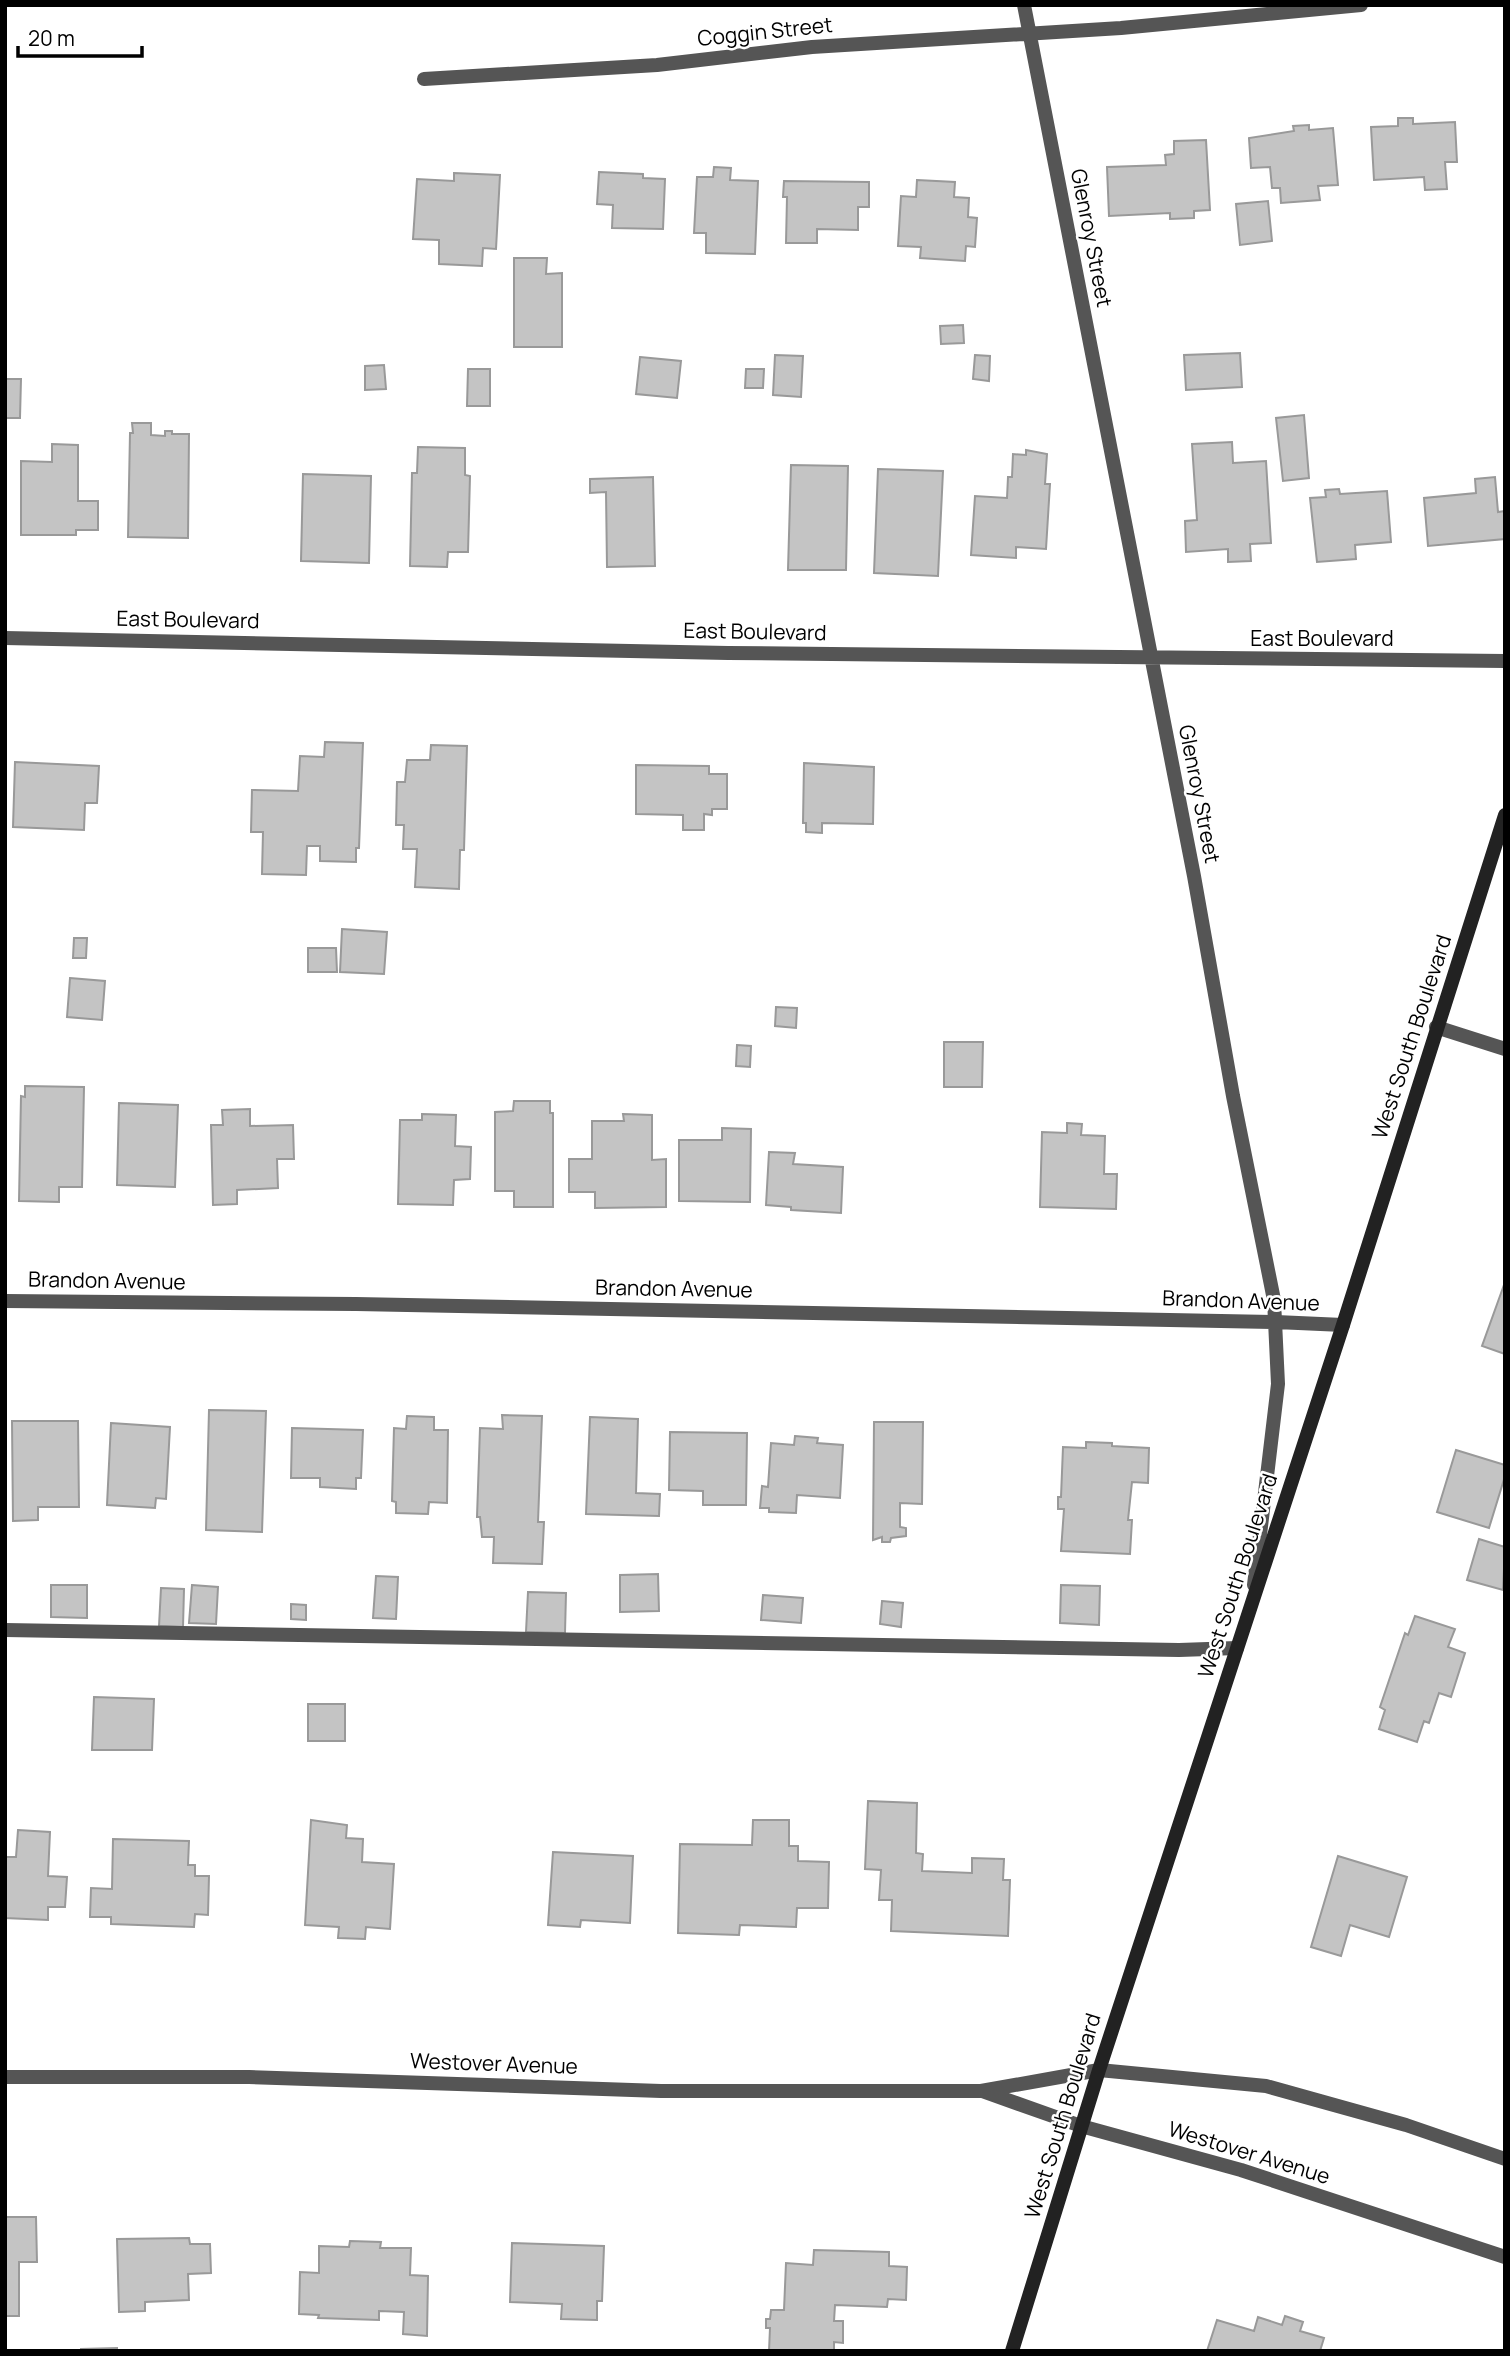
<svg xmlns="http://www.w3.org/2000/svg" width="1510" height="2356" font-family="Manrope,sans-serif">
  <rect width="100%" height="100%" fill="#fff"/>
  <path fill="#c4c4c4" stroke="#999" stroke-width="2" d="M1398,118H1413V124L1455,122L1457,162H1445L1447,189L1425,190L1424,177L1374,180L1371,127L1398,126Z
    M1309,125V130L1333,128L1338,185L1318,186L1320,200L1281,203L1280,188H1272L1270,167L1251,168L1249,138L1294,131L1293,126Z
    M1206,140L1210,210L1194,211V218L1170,219V213L1109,216L1107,167L1166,165L1165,155L1174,154V141Z
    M714,167L731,168L730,180L758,181L755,254L706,253V233H694L697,177H713Z
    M599,172L643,174V178L665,179L663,229L612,228L613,205L597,204Z
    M454,173L500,175L496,249L483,248L482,266L439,264V240L413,239L417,179L454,181Z
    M917,180L955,182L954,197L969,198L968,217L977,218L975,247L966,246L965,261L920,258L921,247L898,246L901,196L916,197Z
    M784,181L869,182V207H858V230L817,229V243H786L787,197H783Z
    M1268,201L1272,241L1240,245L1236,204Z
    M514,258H547L546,274L562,273V347H514Z
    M963,325L964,343L941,344L940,326Z
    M1240,353L1242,387L1186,390L1184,355Z
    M775,355L803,356L801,397L773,395Z
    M975,355L990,356L989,381L973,379Z
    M640,357L681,361L677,398L636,394Z
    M384,365L386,389L365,390V366Z
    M468,369H490V406H467Z
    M746,369H764L763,388H745Z
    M5,379H21L20,418H5Z
    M1304,415L1309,478L1283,481L1276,418Z
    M132,423H151V435L165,436V431H172V434H189L188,538L128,537L130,433H133Z
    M1232,442L1233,463L1266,461L1271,543L1250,544L1251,561L1228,562V549L1186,552L1185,521L1197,520L1192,444Z
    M52,444L78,445V501H98V530H76V535H21V461L52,462Z
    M418,447L465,448V475L470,476L468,552H448L447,567L410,566L412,473H417Z
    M1026,450L1047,454L1045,484H1050L1046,549L1016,547V558L971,555L975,496L1007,498L1008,477H1012L1013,454L1026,455Z
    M791,465L848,466L846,570H788Z
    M878,469L943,471L938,576L874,573Z
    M303,474L371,476L369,563L301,561Z
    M653,477L655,566L607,567L606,492L590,493V479Z
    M1495,477L1498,512L1505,511V539L1428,546L1424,498L1476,493L1475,479Z
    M1339,489L1340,494L1387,491L1391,542L1355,545L1356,559L1317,562L1310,498L1326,497L1325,490Z
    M325,742L363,743L359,848H356V862L320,861V846H307L306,875L262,874L263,832H251L252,790L298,791L300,756L324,757Z
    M431,745L467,746L464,850H460L459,889L415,887L417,849H403L404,825H396L397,782H405L407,760H430Z
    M15,762L99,766L97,803H85L84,830L13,827Z
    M804,763L874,767L873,824L822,823V833L806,832V823H803Z
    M636,765L709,766V774H727V809H712V815L704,814V830H683V815L636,814Z
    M342,929L387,932L384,974L340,972Z
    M74,938H87L86,958H73Z
    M308,948H336L337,972H308Z
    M70,978L105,981L102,1020L67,1017Z
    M776,1007L797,1008L796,1028L775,1026Z
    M944,1042H983L982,1087H944Z
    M737,1045L751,1046L750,1067L736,1066Z
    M25,1086L84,1087L82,1187H59V1202L19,1201L21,1096L25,1097Z
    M514,1101H550V1113H553V1207H514V1191H495V1112L513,1111Z
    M119,1103L178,1105L175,1187L117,1185Z
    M250,1109V1126L293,1125L294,1159H277L278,1188L237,1190V1204L213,1205L211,1125H223L222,1110Z
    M422,1114L456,1115L455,1146L471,1147L470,1179L454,1180L453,1205L398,1204L400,1120H422Z
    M623,1114L652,1115V1160L666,1159V1207L595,1208V1192H569V1159H592V1121H624Z
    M1067,1123L1082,1124L1081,1135L1105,1136L1104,1174H1117L1116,1209L1040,1207L1042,1132L1067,1133Z
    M722,1128L751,1129L750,1202L679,1201V1140H722Z
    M769,1152L795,1153L793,1164L843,1167L841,1213L791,1210V1207L766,1205Z
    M1505,1282V1354L1482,1346Z
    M209,1410L266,1411L262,1532L206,1530Z
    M502,1415L542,1416L538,1522H544L542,1564L493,1563L494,1537H482L480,1517H477L480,1428L503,1429Z
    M407,1416L434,1417V1430H448L447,1503L429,1502L428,1514L396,1513V1502L392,1501L394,1428L406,1429Z
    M590,1417L638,1419L636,1493L660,1494L659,1516L586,1514Z
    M12,1421H78L79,1507H38V1520L13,1521Z
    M874,1422H923L922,1504L900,1503V1527L906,1528V1536L891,1538L890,1542H882V1537L873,1540Z
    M111,1423L170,1427L166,1499L156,1498L155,1508L107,1505Z
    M292,1428L363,1430L361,1478H356V1489L320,1487V1478H291Z
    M670,1432L747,1433L746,1505H703V1491L669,1490Z
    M795,1436L818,1438L817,1443L843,1445L840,1498L797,1495L796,1513L769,1512V1508H760L762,1486L768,1487L771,1443L794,1445Z
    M1086,1442L1112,1443V1446L1149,1448L1148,1483L1132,1482L1128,1520H1132L1130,1554L1061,1551L1064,1509H1058V1497H1061L1063,1447L1086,1448Z
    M1456,1450L1505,1465V1476L1489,1528L1437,1512Z
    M1479,1539L1505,1547L1503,1590L1467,1580Z
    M658,1574L659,1611L620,1612V1575Z
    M376,1576L398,1577L396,1619L373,1618Z
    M51,1585H87V1618L51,1617Z
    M192,1585L218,1587L216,1624L189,1623Z
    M1061,1585L1100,1586L1099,1625L1060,1623Z
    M161,1588L184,1589L183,1627L159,1626Z
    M528,1592L566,1593L565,1633L526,1632Z
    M763,1595L803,1598L801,1623L761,1620Z
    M882,1601L903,1603L901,1627L880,1624Z
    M291,1604L306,1605V1620L291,1619Z
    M1415,1616L1455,1629L1448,1647L1465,1653L1451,1697L1439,1693L1429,1723L1424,1721L1417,1742L1379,1729L1385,1710L1380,1707L1405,1633L1408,1635Z
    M94,1697L154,1699L152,1750H92Z
    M308,1704H345V1741H308Z
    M868,1801L917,1803L916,1853L923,1854L922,1871L972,1873V1858L1004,1859L1003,1880H1010L1008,1936L891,1931L892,1900H879L881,1870L865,1869Z
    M311,1820L347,1825L346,1838L363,1839L362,1862L394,1864L390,1929L366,1927L365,1939L338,1938L339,1927L305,1925Z
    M753,1820H789V1846H798V1861L829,1862L828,1908H797L796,1927L740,1925L739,1935L678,1933L680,1844L752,1845Z
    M18,1830L50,1832L48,1876L67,1877L65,1907H48V1920L5,1918V1857H16Z
    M113,1839L189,1841L188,1865H195V1876H209L208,1915L195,1914L194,1927L111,1924V1917H90L91,1888L112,1889Z
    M553,1852L633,1856L630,1923L581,1920L580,1927L548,1925Z
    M1338,1856L1407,1877L1389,1937L1350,1925L1341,1956L1311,1947Z
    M5,2217H36L37,2262H19V2316H5Z
    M189,2238L190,2244H210L211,2273L188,2274L189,2300L145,2302V2311L119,2312L117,2239Z
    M350,2241L381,2242L380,2248H411L410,2275L428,2276L427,2336L403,2334L404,2312L379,2311V2320L318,2318L319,2315L299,2314L300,2272L319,2273V2246L349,2247Z
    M512,2243L604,2246L602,2301H597V2320L561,2319L562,2304L510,2302Z
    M814,2250L889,2252V2266L907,2267L906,2300L888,2299L887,2307L835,2305L834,2321H843V2343L834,2342V2351H769L770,2328H766V2319H770L771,2310H784L786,2263L813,2265Z
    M1285,2316L1303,2322L1300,2331L1324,2338L1320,2351H1207L1217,2320L1254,2331L1258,2317L1282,2325Z
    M117,2348V2351H81V2349Z"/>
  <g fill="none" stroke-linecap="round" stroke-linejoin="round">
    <path stroke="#555" stroke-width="14" d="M5,1630L1179,1650L1237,1648"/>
    <path stroke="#555" stroke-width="14" d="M1024,5L1194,876L1233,1096L1274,1300L1278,1384L1254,1585
      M424,79L657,65L812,47L1121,28L1361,5
      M5,638L728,653L1505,661
      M1436,1027L1505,1049
      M5,1301L356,1304L1276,1322L1343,1325
      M5,2077H249L661,2091H981L1099,2070L1266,2086L1406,2125L1505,2159
      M982,2091L1081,2126L1241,2170L1505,2257"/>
    <path stroke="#222" stroke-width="14" d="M1012,2351L1099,2070L1343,1325L1505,815"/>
  </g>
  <g text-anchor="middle" stroke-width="5" stroke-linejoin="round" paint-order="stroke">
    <g font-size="21" fill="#000" stroke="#fff">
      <text transform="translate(765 32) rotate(-6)" y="7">Coggin Street</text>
      <text transform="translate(1091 238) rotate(79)" y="7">Glenroy Street</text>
      <text transform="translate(188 620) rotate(1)" y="7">East Boulevard</text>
      <text transform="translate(755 632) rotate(1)" y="7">East Boulevard</text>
      <text x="1322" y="646">East Boulevard</text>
      <text transform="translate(1199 794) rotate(79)" y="7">Glenroy Street</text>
      <text transform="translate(1412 1037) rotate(-72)" y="7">West South Boulevard</text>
      <text transform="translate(107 1281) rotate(1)" y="7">Brandon Avenue</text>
      <text transform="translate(674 1289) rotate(1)" y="7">Brandon Avenue</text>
      <text transform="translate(1241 1301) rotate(2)" y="7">Brandon Avenue</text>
      <text transform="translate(1238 1576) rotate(-72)" y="7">West South Boulevard</text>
      <text transform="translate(494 2064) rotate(2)" y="7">Westover Avenue</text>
      <text transform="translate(1063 2116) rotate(-73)" y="7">West South Boulevard</text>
      <text transform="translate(1249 2153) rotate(17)" y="7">Westover Avenue</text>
    </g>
  </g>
  <rect width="1510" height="2356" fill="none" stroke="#000000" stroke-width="14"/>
  <path d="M18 46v10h124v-10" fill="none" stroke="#000000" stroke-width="3.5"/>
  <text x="28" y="46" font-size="21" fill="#000000" stroke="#ffffff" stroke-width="5" paint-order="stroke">20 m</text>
</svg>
